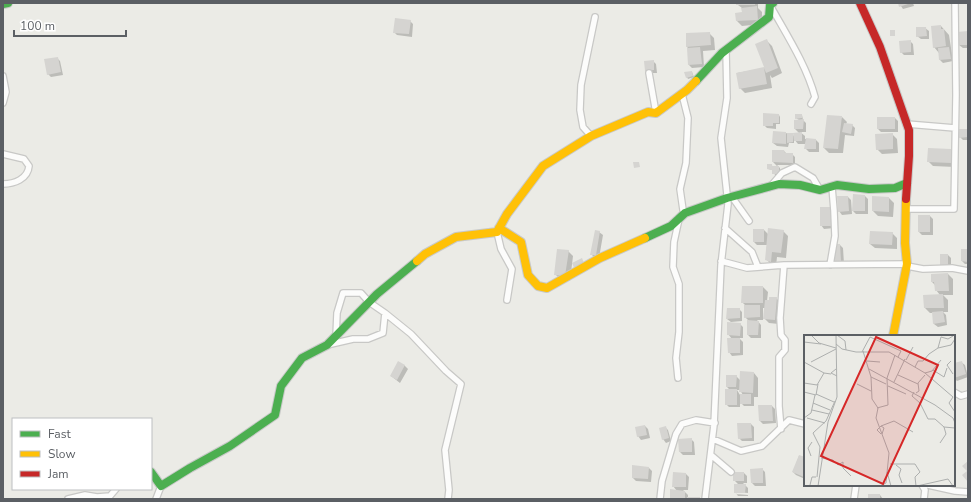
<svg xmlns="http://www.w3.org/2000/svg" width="971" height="502" font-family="'Nunito Sans',sans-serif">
  <rect width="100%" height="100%" fill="#ebebe6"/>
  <path fill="#0003" fill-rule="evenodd" d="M737,3H758V8L762,12V24L742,26L737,21L736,14L743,13L742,8L738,5Z
    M899,3H913L914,6L903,9Z
    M410,21L413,24L412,37L397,35L394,32Z
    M941,26L949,35L953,61L943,63L940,60L939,53L934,47Z
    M925,28L929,31V39H921L917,36Z
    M968,32V48H963L959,45Z
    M709,33L714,38L715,50L703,51L704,67L692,68L689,65V49L687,47V34Z
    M767,41L772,46L782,73L772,78L770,75L772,88L745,93L740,88L737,73L765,68Z
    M910,41L913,44L914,55H904L901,52Z
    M57,58L60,61L63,75L51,77L48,74Z
    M653,61L656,64L657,73H649L646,70Z
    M692,72L694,77L688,79L687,77Z
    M779,115L780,117V124H776V129L767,128L764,125Z
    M802,115L803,120L806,123V132H800L805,136V139L816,140L819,143V152H809L805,148L806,144H798L794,139V143H789L788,147L777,146L773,143L786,133L788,134H792L795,137L799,133L795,129L799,120L796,118Z
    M842,117L847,122L846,124L852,125L855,128L854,136L845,135L843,153H829L824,148Z
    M895,118L898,121V132H881L878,129Z
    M968,130V140H963L960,137Z
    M892,134L897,139L898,153L882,154L877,149Z
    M951,150L956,155L955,167L933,166L928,161Z
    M784,151L787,154H792L795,157V165H777L780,168V175H775L773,170L768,169V165L778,167L773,162Z
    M865,196L868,199V214H856L853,211Z
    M848,197L851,200L852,214L842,215L839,211Z
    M873,197L889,198L894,203L893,217L878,216L873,211Z
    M831,208L834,228L824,229L821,225Z
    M930,216L933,219V235H922L919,232Z
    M764,230L768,234L783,231L788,236L786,258L777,257L776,266L771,264L766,259L767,245H757L754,242Z
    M599,232L603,235L599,258L594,257L591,254Z
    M892,233L897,238V249L875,248L870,244Z
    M840,245L843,248L844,264H838L835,261Z
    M968,250V264H965L962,261Z
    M568,251L573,256L570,281L560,279L555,274Z
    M948,255L951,258V270H944Z
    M948,274L953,279V295H943L948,300V312H943L946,315L947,325L938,327L934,324L933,313H930L925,308L940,295L936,290L935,285L932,282Z
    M763,287L768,292L767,301L776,298L781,303L779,324L769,323L764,318L765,308H763V320H757L761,325V338H751L748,335L750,322L745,317V305L742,302Z
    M739,309L742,312V321L731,322L727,319Z
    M740,324L743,327V338H739L743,342V355L732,356L729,352L732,339L728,334Z
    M961,362L965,365L968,377L957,381L954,378V364Z
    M404,365L408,369L400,383L391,376Z
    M754,373L758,378V397H754V406H744L740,402V407H729L726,404L730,390L727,387L736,376L741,381ZM737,390H740L743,395H740Z
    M772,406L775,409L776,423L763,424L760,421Z
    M751,424L754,427V441H742L739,438Z
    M645,426L648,429L650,438L641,440L638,436Z
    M665,427L668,430L671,441L666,443L663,439Z
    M691,439L694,442L695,455H683L680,452L679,440Z
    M799,456L805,458V479L796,475L793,472Z
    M649,468L652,471L651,482L636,481L633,478Z
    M762,469L765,472L766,486H755L752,483Z
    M744,473L747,476V483H743L748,488V493L736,492V494L748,495V496H738L735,492L739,485L734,480Z
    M686,474L689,477L688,490H683L688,495V498H700L701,499H671L677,491L673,486Z
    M880,495L883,499H869Z"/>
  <path fill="#d5d4d1" d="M736,3H755V5H736Z
    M898,3H911L899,7Z
    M757,6L758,20L736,21L735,13L742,12L741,8Z
    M395,18L411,20L409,34L393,33Z
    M941,25V29H944L946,46L933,48L931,26Z
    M916,27H926L927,36L916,37Z
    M890,30H895V36H890Z
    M968,31V45H958L957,32Z
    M710,32L711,45L686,47V33Z
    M767,39L778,68L766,73L764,68L767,84L739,89L736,73L764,67L755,44Z
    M911,40V52L900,53L899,41Z
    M700,47L702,64L688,65L687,48Z
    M949,47L951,59L939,60L938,48Z
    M58,57L61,72L47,75L44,59Z
    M654,60V70L645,71L644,61Z
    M692,71L693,76L686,78L684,72Z
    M763,113L779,114V123H773V126H763Z
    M795,114H802V118L795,119Z
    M827,115L842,116L838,149L823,148Z
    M877,117H895V129H877Z
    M804,119L803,129H794V120Z
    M844,123L853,124L851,134L842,132Z
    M958,129H968V137L959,138Z
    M773,131L786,132V144L772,143Z
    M802,132V141H794L793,133Z
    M787,133H793V142L787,143Z
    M893,133V149L876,150L875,134Z
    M806,138L816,139V149H804Z
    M928,148L951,149V163L927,162Z
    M772,150H784L785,153H793V163L772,162Z
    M633,162H639L640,167L634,168Z
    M767,164H772V170L767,169Z
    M772,166H779V174H772Z
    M853,194L865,195V211H852Z
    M837,196H848L849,211L838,212Z
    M872,196L889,197V212L872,211Z
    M820,207H831L832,226H820Z
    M918,215H930V232H918Z
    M768,228L784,230L781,253L772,252L771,262L765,260Z
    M753,229H764V242H753Z
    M595,230L600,231L596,255H590Z
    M870,231L893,232L892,245L869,244Z
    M833,244H840L841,261L834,262Z
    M557,249L569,250L565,276L554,275Z
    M961,249H968V262L961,261Z
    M940,254H948V268H940Z
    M582,258L585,266L575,270L572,263Z
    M948,273L949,291H935L934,282H931V274Z
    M742,286H763V303H741Z
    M943,294L944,308H924L923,295Z
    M769,297H777L775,320L763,319L765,300H769Z
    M744,305H760V317L744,318Z
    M727,308H740V318L726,319Z
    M943,311L945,322L933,324L932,312Z
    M747,320L759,321L758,335H747Z
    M727,322L741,323L740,336L727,335Z
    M727,338H740V353H728Z
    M398,361L405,365L397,380L390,376Z
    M962,361L966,374L954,378V363Z
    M740,371L754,372L753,393L739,392Z
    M726,375H737L736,387H726Z
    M725,389H737V405H725Z
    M740,394H751V404H740Z
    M758,405H772L773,421H759Z
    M737,423H751L752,438L738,439Z
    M645,425L647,435L637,437L635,427Z
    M666,426L669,438L662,440L659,428Z
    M692,438V452H679L678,439Z
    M799,455L805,457L804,477L792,472Z
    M968,461V482L962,475L967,471L962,466Z
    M632,465L649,467L648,479L632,478Z
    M763,468V483H751L750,469Z
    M673,472L686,473V487H672Z
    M733,472H744V481H733Z
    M734,484H746L745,493H734Z
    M670,489L685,491V499H670Z
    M868,494H880V499H868Z
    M687,497H700V499H687Z"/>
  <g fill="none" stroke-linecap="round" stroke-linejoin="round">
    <defs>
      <path id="street" d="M770,5C786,34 806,64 815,97L811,104
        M649,73L656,113
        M3,76L6,92L3,103
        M682,94L688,118L686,163L680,189L683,210L685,213
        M907,124L955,128
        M591,136L583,127L580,110L581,85L595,17
        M3,154L24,159L29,166C28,179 14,184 3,184
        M770,187L782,173L795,167L813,178L820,190
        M732,197L749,221
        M905,209H954L956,95L955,3
        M725,228L752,252L758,267
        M497,232L501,249L512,269L507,300
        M721,261L747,268L784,265L907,264
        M830,265L835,236L834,211L832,187
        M907,266L923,269L952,268L968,271
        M385,313L411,334L446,371L461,384L445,450L449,490L448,499
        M327,345L353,339H368L383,333L385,313L369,302L361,293H343L337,313L336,336
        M678,378L676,358L679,332V284L673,267L674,242L679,219
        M954,392L961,396L968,394
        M781,429L779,406V357L785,350V340L781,335L780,318L784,265
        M713,439L741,451L762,446L789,420L805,424
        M711,455L731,472
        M922,485L925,490L924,499
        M928,485L955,491L968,492
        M68,499L85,495L97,497L110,496L116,489
        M156,499L161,486
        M660,499L662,481L676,434L682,424L696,420L715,423
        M705,499L714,425L721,265L728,204L721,138L727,98L726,50
        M854,499L856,485"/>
      <path id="fast" d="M3,4L8,3
        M696,81L722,53L769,17L770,5L773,3
        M645,238L671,226L685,213L727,198L779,184L800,185L820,190L837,185L869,189L895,188L907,183
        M151,472L161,486L190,468L230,446L275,415L281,386L302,358L327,345L377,294L417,261"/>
      <path id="slow" d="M499,228L521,242L528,275L538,286L547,288L600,258L645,238
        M417,261L425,254L456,237L497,232L507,214L543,166L591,136L648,112L656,113L687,90L696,81
        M893,336L907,264L905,243L906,199"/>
      <path id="jam" d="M860,3L880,47L909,130V156L906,199"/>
    </defs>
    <use href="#street" stroke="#c8c8c6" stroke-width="8"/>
    <use href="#fast" stroke="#c8c9c8" stroke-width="10"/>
    <use href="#slow" stroke="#c8c9c8" stroke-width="10"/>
    <use href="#jam" stroke="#c8c9c8" stroke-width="10"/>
    <use href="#street" stroke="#fcfcfb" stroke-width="5.5"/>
    <use href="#fast" stroke="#4caf50" stroke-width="8"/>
    <use href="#slow" stroke="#ffc107" stroke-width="8"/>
    <use href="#jam" stroke="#c62828" stroke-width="8"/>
  </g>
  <g transform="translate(804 335)">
    <rect width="151" height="151" fill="#ebebe6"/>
    <path fill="none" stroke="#adafae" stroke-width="1" d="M7,0L15,8L32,13M33,0L41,6L42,15M66,2L97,16L94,22M0,7L17,9M32,9L38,14L52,17H85L121,38L128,36L137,25M134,13L137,2L144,4L149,1M59,16L67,42L68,64L74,73L72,83L85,118L82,148L76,151M58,17L66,2M102,25L109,12M63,26L76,27M147,26L143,30L149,39M0,27L20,38M7,27L32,14M111,32L114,26H119L125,19L134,13L147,10L151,4M32,34L27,38L33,41M65,34L131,70L149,83L151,88M129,35L140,42L143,33M121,38L149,62L145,68L151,77M94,40L114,49M67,42L82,49M90,47L101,24M0,48L13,50L20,38L27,39M53,49L67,56M84,51L102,59M0,57L12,60L14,49M110,57L108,61L116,68L124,84H131L140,92L151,93M112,58L115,56L114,48L121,40M12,59L30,67M9,68L26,75M73,73L84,70L83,43L91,20M8,75L25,79M0,83L7,78L11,60M3,83L21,88M77,91L90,86L109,97M77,99L73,95L77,91L80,93L78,99M136,108L142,99L140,92M7,121L4,113L8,107M17,123L29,125L34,130L39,127V133L47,141M86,129H111L116,137L111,142L112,151M92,130L97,134L95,140L98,148M83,137L87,151M13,142L16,112L9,98L22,86L31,66M6,150L8,142H12M14,151L24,87L33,62L32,0M113,151L144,144L149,151"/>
    <path fill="#d62828" fill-opacity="0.15" stroke="#d62828" stroke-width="2" d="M72,2L134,30L79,149L17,121Z"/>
    <rect width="151" height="151" fill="none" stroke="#5b5f64" stroke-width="2"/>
  </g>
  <rect width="971" height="502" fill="none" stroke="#5b5f64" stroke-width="8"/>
  <rect x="12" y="418" width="140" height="72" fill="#ffffff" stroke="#bdbfc1"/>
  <rect x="20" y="431" width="20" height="6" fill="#4caf50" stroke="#bdbfc1"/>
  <text x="48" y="438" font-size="12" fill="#5b5f64">Fast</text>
  <rect x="20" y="451" width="20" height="6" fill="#ffc107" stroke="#bdbfc1"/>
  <text x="48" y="458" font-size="12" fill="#5b5f64">Slow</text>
  <rect x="20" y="471" width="20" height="6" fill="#c62828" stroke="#bdbfc1"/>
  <text x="48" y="478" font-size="12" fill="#5b5f64">Jam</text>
  <path d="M14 30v6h112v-6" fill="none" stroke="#5b5f64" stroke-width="2"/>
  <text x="20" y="30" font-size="12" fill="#5b5f64" stroke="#ffffff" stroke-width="3" paint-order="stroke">100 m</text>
</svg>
